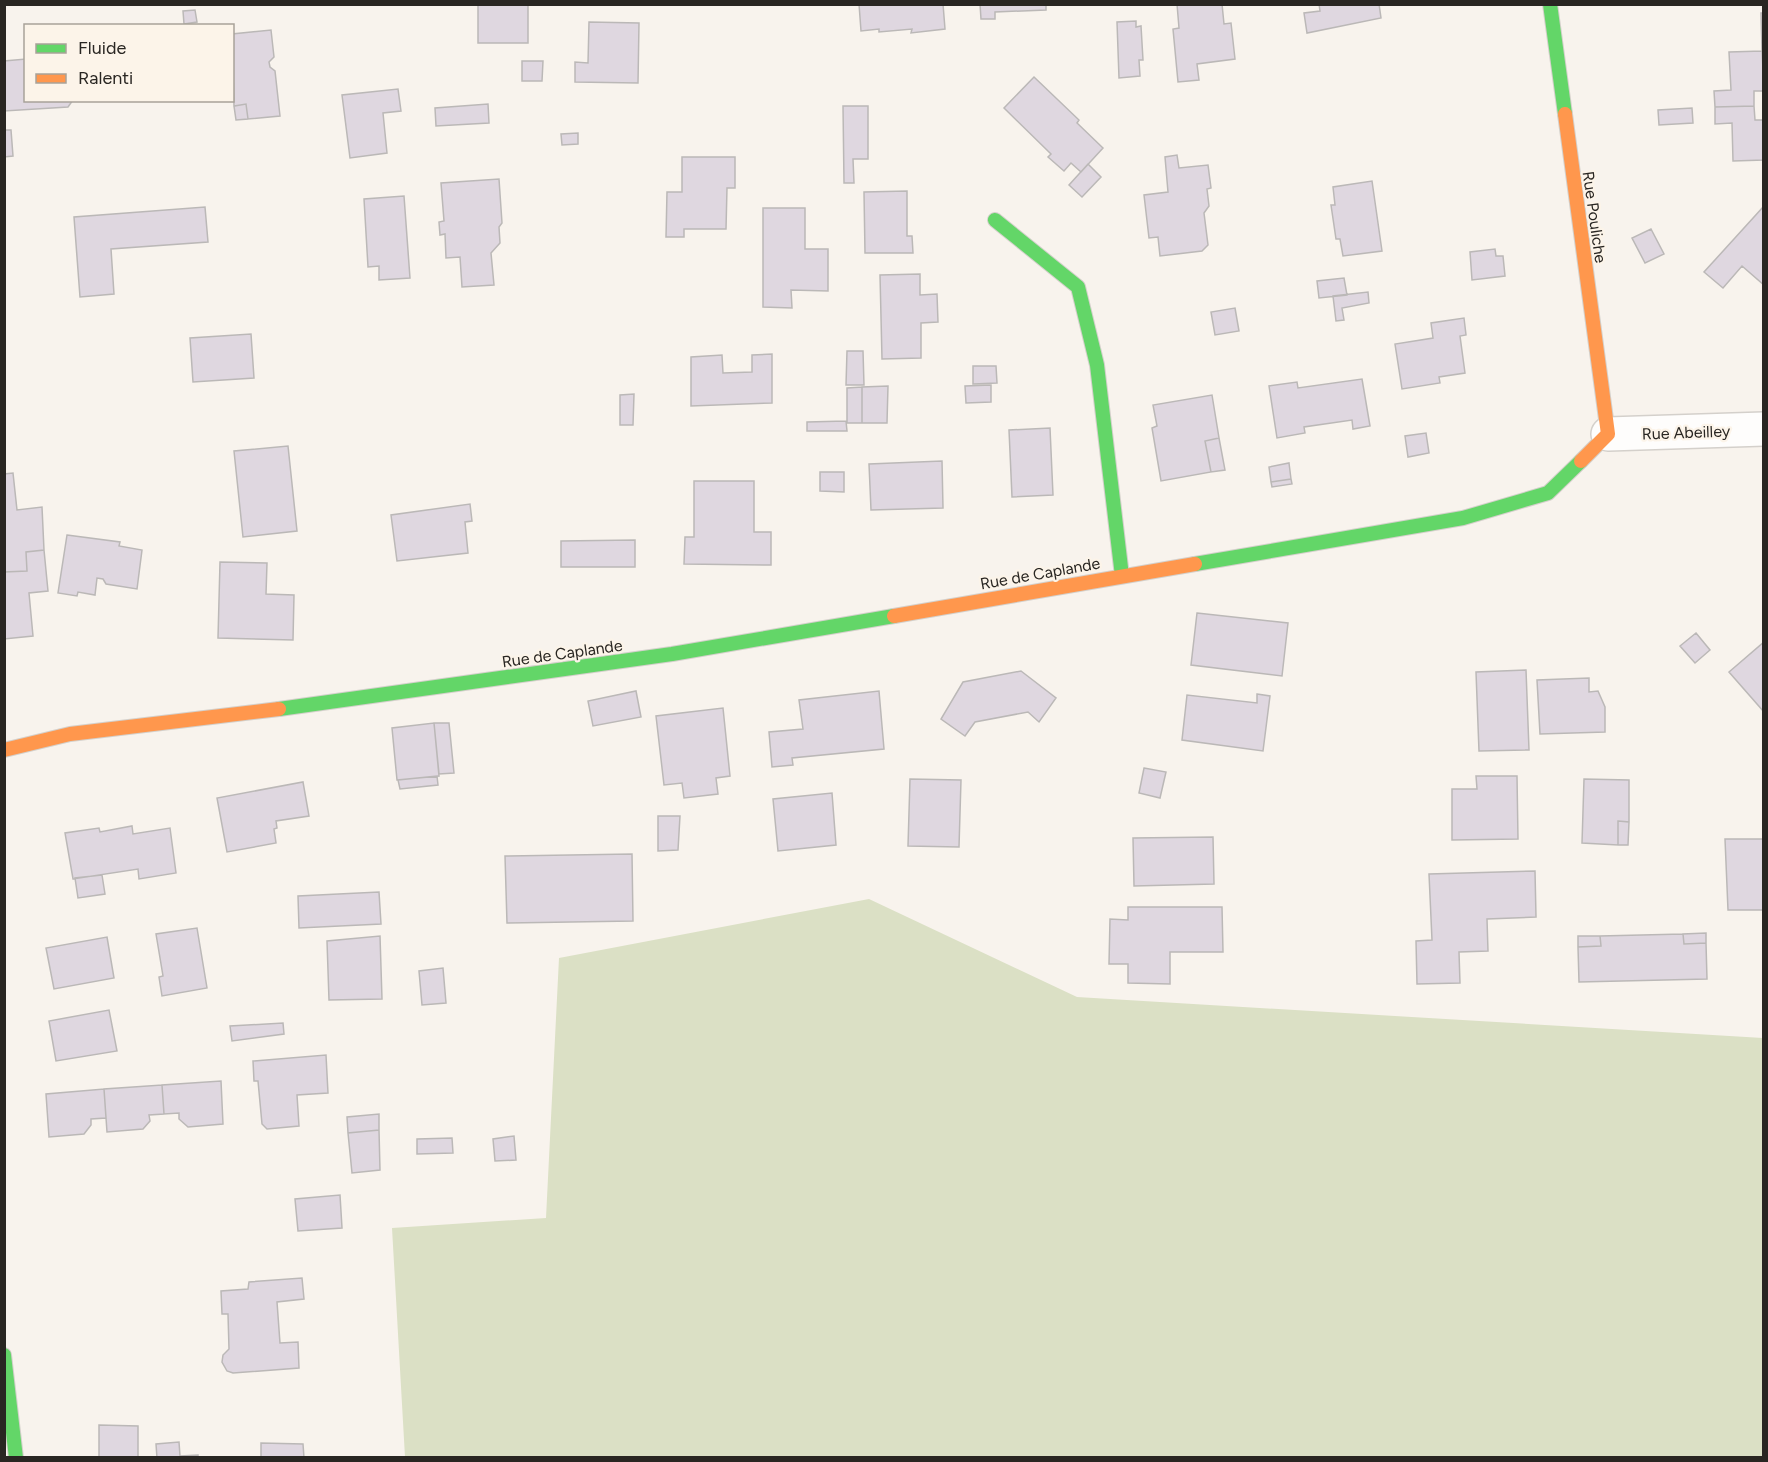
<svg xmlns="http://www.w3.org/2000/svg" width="1768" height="1462" font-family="Figtree,sans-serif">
  <rect width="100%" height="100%" fill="#f8f3ed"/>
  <path fill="#dbe0c5" d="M869,899L1077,997L1763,1038V1457H405L392,1228L546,1218L559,958Z"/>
  <path fill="#dfd7e0" stroke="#bbb8b7" stroke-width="1.5" d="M478,4H528V43H478Z
    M859,4H943L945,29L911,33L912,29L879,32V29L861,31Z
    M980,4H1046V10L995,12V19H981Z
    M1177,4H1222L1224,24L1231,23L1235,59L1197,64L1199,80L1178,82L1173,29L1179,28Z
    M1319,4H1379L1381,18L1307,33L1304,13L1320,11Z
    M195,10L197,22L184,24L183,11Z
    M1761,13H1764V67L1762,51Z
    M1136,21V27L1141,26L1143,60H1139L1140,76L1119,78L1117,22Z
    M589,22L639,23L638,83L575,82V62L588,63Z
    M271,30L274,57L269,62L270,67L275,71L280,116L248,119L246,104L234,106L232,34Z
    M1762,51L1764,91H1754V106L1715,107L1714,91L1731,90L1729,52Z
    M26,59V100H73L68,107L4,111V61Z
    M522,61H543L542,81H522Z
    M1034,77L1079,120L1077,123L1103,148L1081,172L1071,163L1064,171L1048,157L1051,154L1004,108Z
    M398,89L401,111L383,113L387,153L350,158L342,95Z
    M246,104L248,119L236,120L234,106Z
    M488,104L489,123L436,126L435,108Z
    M843,106H868V159H853L854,183H844Z
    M1754,106L1755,120H1764V160L1733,161L1732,123L1715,124V107Z
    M1692,108L1693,123L1659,125L1658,110Z
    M4,130H11L13,156L4,157Z
    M578,133V144L562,145L561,134Z
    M1177,155L1179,168L1208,165L1211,188L1207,189L1209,206L1204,213L1208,245L1202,251L1160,256L1158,237L1149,238L1144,195L1168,192L1165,157Z
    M682,157H735V188H727L726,229H684V237H666L667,192H682Z
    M1088,164L1101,177L1082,197L1069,185Z
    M499,179L502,223L499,227L500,243L491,253L494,285L462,287L460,257L446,258L445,234L440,235L439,222L444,221L441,183Z
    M1372,181L1382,251L1343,256L1340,239H1336L1331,205H1335L1333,187Z
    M907,191V236H912L913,253H865L864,192Z
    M404,196L410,278L379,280V266L368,267L364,199Z
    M1764,206V285L1742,266L1723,288L1704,272Z
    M205,207L208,242L111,249L114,294L80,297L74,217Z
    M763,208H805V249H828V291L791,290L792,308L763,307Z
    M1651,229L1664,254L1645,263L1632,238Z
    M1495,249L1496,256H1503L1505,276L1472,280L1470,252Z
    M920,274V295L937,294L938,322L921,323V358L882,359L880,275Z
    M1344,278L1347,295L1319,298L1317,281Z
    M1368,292L1369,303L1342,308L1344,320L1336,321L1333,296Z
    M1235,308L1239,331L1215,335L1211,312Z
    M1464,318L1466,335L1460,336L1465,373L1439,377L1440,383L1402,389L1395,344L1433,338L1431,323Z
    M251,334L254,378L193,382L190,338Z
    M847,351H863L864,385H846Z
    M772,354V403L691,406V357L722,355L723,373L752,372V355Z
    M973,366H996L997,383L973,384Z
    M1362,379L1370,426L1353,429L1352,420L1304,427L1305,433L1277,438L1269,386L1297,382L1298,388Z
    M991,385V402L966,403L965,386Z
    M888,386L887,423H862V387Z
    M862,387V423H847V388Z
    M634,394L633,425H620V395Z
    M1212,395L1219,438L1205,441L1211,472L1161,481L1152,428L1157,426L1153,405Z
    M846,421L847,431H807V422Z
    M1050,428L1053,495L1012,497L1009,430Z
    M1426,433L1429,453L1408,457L1405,436Z
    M1219,438L1225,470L1211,472L1205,441Z
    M288,446L297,531L243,537L234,451Z
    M942,461L943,508L871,510L869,464Z
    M1289,463L1291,479L1271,482L1269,467Z
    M820,472H844V492L820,491Z
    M13,473L17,510L42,507L44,550L26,552L27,571L4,572V474Z
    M1291,479L1292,484L1272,487L1271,482Z
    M694,481H754V532H771V565L684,564L685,537H694Z
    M470,504L472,521L465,522L468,553L397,561L391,515Z
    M67,535L120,542L119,546L142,550L137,589L106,584L103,579L97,578L95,595L78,592L77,596L58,593Z
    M635,540V567H561V541Z
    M44,550L48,591L29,593L33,636L4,639V572L27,571L26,552Z
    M220,562L267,563L266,594L294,595L293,640L218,638Z
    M1197,613L1288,623L1282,676L1191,665Z
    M1696,633L1710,650L1695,663L1680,646Z
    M1764,642V712L1729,672Z
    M1526,670L1529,750L1479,751L1476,672Z
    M1021,671L1056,698L1039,722L1028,712L975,722L965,736L941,719L963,682Z
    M1589,678V692L1598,691L1605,707V732L1540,734L1537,680Z
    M636,691L641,717L593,726L588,701Z
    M879,691L884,749L792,758L793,765L772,767L769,732L803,729L799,700Z
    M1257,694L1270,696L1263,751L1182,740L1187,695L1257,703Z
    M723,708L730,776L716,778L718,794L684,798L682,783L664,785L656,716Z
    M434,723H449L454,773L439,774Z
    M434,723L439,776L397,780L392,728Z
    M1144,768L1166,772L1160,798L1139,793Z
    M437,776L438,785L400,789L398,780Z
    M1476,776H1517L1518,839L1452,840V789H1477Z
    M910,779L961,780L959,847L908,846Z
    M1584,779L1629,780V822L1618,821V845L1582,843Z
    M303,782L309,816L276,821L277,828L274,829L276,843L227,852L217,798Z
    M832,793L836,845L778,851L773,799Z
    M658,816H680L678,850L658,851Z
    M1618,821L1629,822L1628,845H1618Z
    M132,826L133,834L170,828L176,873L139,879L138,869L73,879L65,833L99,828L100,832Z
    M1213,837L1214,884L1134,886L1133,838Z
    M1725,839H1764V910H1728Z
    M632,854L633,921L507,923L505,856Z
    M1535,871L1536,917L1487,919L1488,951L1459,952L1460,983L1417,984L1416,941L1432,940L1429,874Z
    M102,875L105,894L78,898L75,878Z
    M379,892L381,924L299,928L298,896Z
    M1128,907H1222L1223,952H1170V984L1128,983V964H1109L1110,919L1128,920Z
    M197,928L207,988L162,996L159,977L163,976L156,934Z
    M1706,933V943L1684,944L1683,934Z
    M1683,934L1684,944L1706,943L1707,979L1579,982L1578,947L1601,946L1600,936Z
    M380,936L382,999L329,1000L327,941Z
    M1578,936H1600L1601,946L1578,947Z
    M107,937L114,978L54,989L46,948Z
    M443,968L446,1003L422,1005L419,971Z
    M109,1010L117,1051L56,1061L49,1021Z
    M283,1023L284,1034L232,1041L230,1026Z
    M326,1055L328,1093L297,1095L299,1126L267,1129L262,1124L258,1081H254L253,1061Z
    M221,1081L223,1124L188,1127L179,1119V1113L164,1114L162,1085Z
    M162,1085L164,1114L149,1115L150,1121L143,1129L107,1132L104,1089Z
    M104,1089L106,1118L91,1119V1125L84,1134L49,1137L46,1094Z
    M379,1114V1130L348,1133L347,1117Z
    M379,1130L380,1170L352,1173L348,1133Z
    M514,1136L516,1160L495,1161L493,1139Z
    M452,1138L453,1153L417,1154V1139Z
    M340,1195L342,1228L298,1231L295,1199Z
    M302,1278L304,1299L277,1302L280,1343L298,1342L299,1368L233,1373L227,1371L222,1362L223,1355L229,1349L228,1314H222L221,1291L248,1289L249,1282Z
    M99,1425L138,1426V1458H99Z
    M179,1442L180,1456L198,1455V1458H157L156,1444Z
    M261,1443L303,1444L304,1458H261Z"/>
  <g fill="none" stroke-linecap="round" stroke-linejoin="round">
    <defs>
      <path id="street" d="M1608,434L1764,429"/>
      <path id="fast" d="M1550,4L1565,114
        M995,220L1078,287L1097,365L1122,576
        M1195,564L1463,518L1548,493L1581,461
        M279,709L672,654L894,616
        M4,1355L16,1458"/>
      <path id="slow" d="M1565,114L1608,434L1581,461
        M894,616L1195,564
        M4,750L70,734L279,709"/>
    </defs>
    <use href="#street" stroke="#d4d0cb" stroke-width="36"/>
    <use href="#fast" stroke="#d4d0cb" stroke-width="16"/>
    <use href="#slow" stroke="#d4d0cb" stroke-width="16"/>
    <use href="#street" stroke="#fefdfc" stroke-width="33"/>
    <use href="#fast" stroke="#63d668" stroke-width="14"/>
    <use href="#slow" stroke="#ff974d" stroke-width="14"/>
  </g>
  <g text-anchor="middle" stroke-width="4.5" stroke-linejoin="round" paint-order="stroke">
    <g font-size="16" fill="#292622" stroke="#fcf4e9">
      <text transform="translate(1595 217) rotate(82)" y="6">Rue Pouliche</text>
      <text transform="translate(1686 432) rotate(-2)" y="6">Rue Abeilley</text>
      <text transform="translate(1040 573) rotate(-10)" y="6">Rue de Caplande</text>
      <text transform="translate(562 653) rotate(-8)" y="6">Rue de Caplande</text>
    </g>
  </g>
  <rect width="1768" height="1462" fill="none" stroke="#292622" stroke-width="12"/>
  <rect x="24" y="24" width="210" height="78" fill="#fcf4e9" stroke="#a8a299" stroke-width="1.5"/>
  <rect x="36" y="44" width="30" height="9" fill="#63d668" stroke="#a8a299" stroke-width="1.5"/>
  <text x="78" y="54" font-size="18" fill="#292622">Fluide</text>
  <rect x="36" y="74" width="30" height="9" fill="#ff974d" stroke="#a8a299" stroke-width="1.5"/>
  <text x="78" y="84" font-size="18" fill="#292622">Ralenti</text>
</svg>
